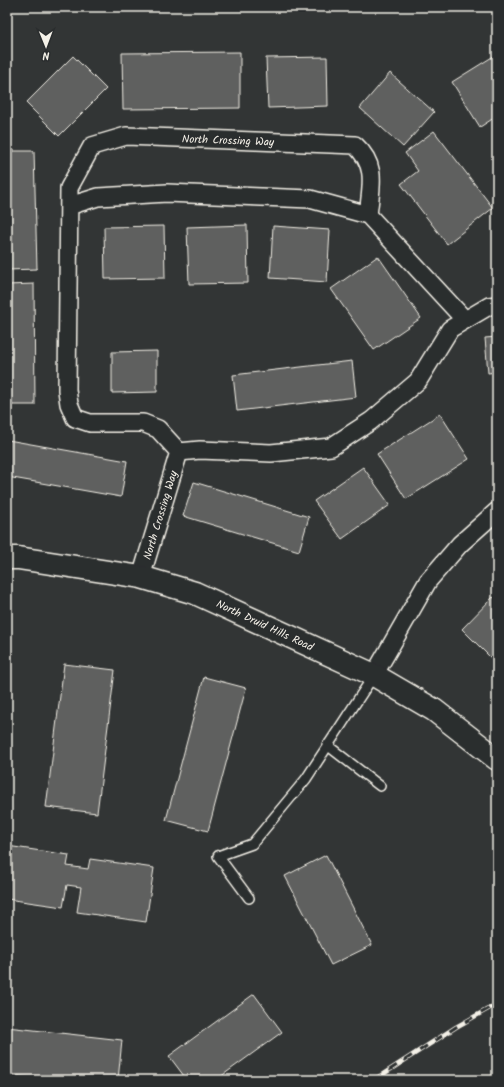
<svg xmlns="http://www.w3.org/2000/svg" width="504" height="1087" font-family="Kalam,sans-serif">
  <rect width="100%" height="100%" fill="#323535"/>
  <filter id="ink" filterUnits="userSpaceOnUse"><feTurbulence type="fractalNoise" baseFrequency=".025" numOctaves="2"/><feDisplacementMap in="SourceGraphic" scale="8" xChannelSelector="R" yChannelSelector="G"/><feConvolveMatrix kernelMatrix="1 2 1 2 8 2 1 2 1" color-interpolation-filters="sRGB"/></filter>
  <g filter="url(#ink)">
    <path fill="#5f605f" stroke="#f4f1e8" d="M240,52V108L123,109L122,53Z
      M497,54V116L480,127L452,82Z
      M73,56L106,89L59,136L26,103Z
      M327,57L328,106L268,108L266,58Z
      M390,73L434,112L403,147L360,108Z
      M434,131L493,208L447,244L401,184L418,171L405,153Z
      M7,151H34L37,269L7,270Z
      M247,225L248,283L189,284L187,227Z
      M164,226L165,278L105,279L104,227Z
      M273,226L330,230L327,282L270,278Z
      M378,256L421,318L374,350L331,289Z
      M34,284L35,405H7V285Z
      M497,337V372L488,373L485,338Z
      M157,351V392L112,393V352Z
      M352,361L356,397L237,411L233,375Z
      M440,414L469,459L406,499L377,454Z
      M8,440L127,461L121,497L7,477Z
      M363,467L390,505L342,539L314,501Z
      M194,482L309,517L299,551L183,516Z
      M493,597L497,600V664L462,629Z
      M64,664L115,670L97,813L46,807Z
      M204,677L246,688L208,831L166,820Z
      M7,846L69,855L67,866L88,869L90,859L154,868L146,922L77,912L81,887L67,885L63,907L7,899Z
      M326,855L372,945L331,965L285,876Z
      M254,994L282,1032L216,1080H187L169,1056Z
      M7,1027L122,1040L118,1080H52L7,1075Z"/>
    <g fill="none" stroke-linecap="round" stroke-linejoin="round">
      <defs>
        <path id="service" d="M327,745L380,786
          M249,898L218,856L252,844L306,779L374,675"/>
        <path id="minor" d="M69,206L98,197L167,193L310,199L368,215
          M465,320L368,215C371,186 378,166 355,145L126,136L92,146L69,188L67,390L69,404L75,418L90,423H143L158,429L179,452L200,450L271,453L331,447L371,421L418,381L450,329L489,306L497,305
          M141,577L179,452
          M374,675L428,581L460,544L497,511"/>
        <path id="secondary" d="M7,558H18L141,577L195,593L374,675L434,710L497,759"/>
      </defs>
      <use href="#service" stroke="#f4f1e8" stroke-width="12"/>
      <use href="#minor" stroke="#f4f1e8" stroke-width="20"/>
      <use href="#secondary" stroke="#f4f1e8" stroke-width="25"/>
      <use href="#service" stroke="#2a2d2e" stroke-width="9"/>
      <use href="#minor" stroke="#2a2d2e" stroke-width="17"/>
      <use href="#secondary" stroke="#2a2d2e" stroke-width="22"/>
      <defs>
        <path id="rail" d="M374,1080L456,1027L497,1004"/>
      </defs>
      <use href="#rail" stroke="#f4f1e8" stroke-width="4.5"/>
      <use href="#rail" stroke="#2a2d2e" stroke-width="3" stroke-dasharray="9" stroke-linecap="butt"/>
    </g>
  </g>
  <g text-anchor="middle" stroke-width="3" stroke-linejoin="round" paint-order="stroke">
    <g font-size="11" fill="#f4f1e8" stroke="#2a2d2e">
      <text transform="translate(228 140) rotate(2)" y="4">North Crossing Way</text>
      <text transform="translate(160 515) rotate(-73)" y="4">North Crossing Way</text>
      <text transform="translate(265 625) rotate(25)" y="4">North Druid Hills Road</text>
    </g>
  </g>
  <rect width="504" height="1087" fill="none" stroke="#2a2d2e" stroke-width="24"/>
  <rect x="12" y="12" width="480" height="1063" fill="none" stroke="#f4f1e8" stroke-width="1.5" filter="url(#ink)"/>
  <g transform="translate(46 46) rotate(179)" stroke="#2a2d2e" stroke-width="3" paint-order="stroke">
  <path d="M0-3L7 15L0 10L-7 15Z" fill="#f4f1e8"/>
  <text y="-6" font-size="11" font-weight="bold" text-anchor="middle" fill="#f4f1e8">N</text>
  </g>
</svg>
